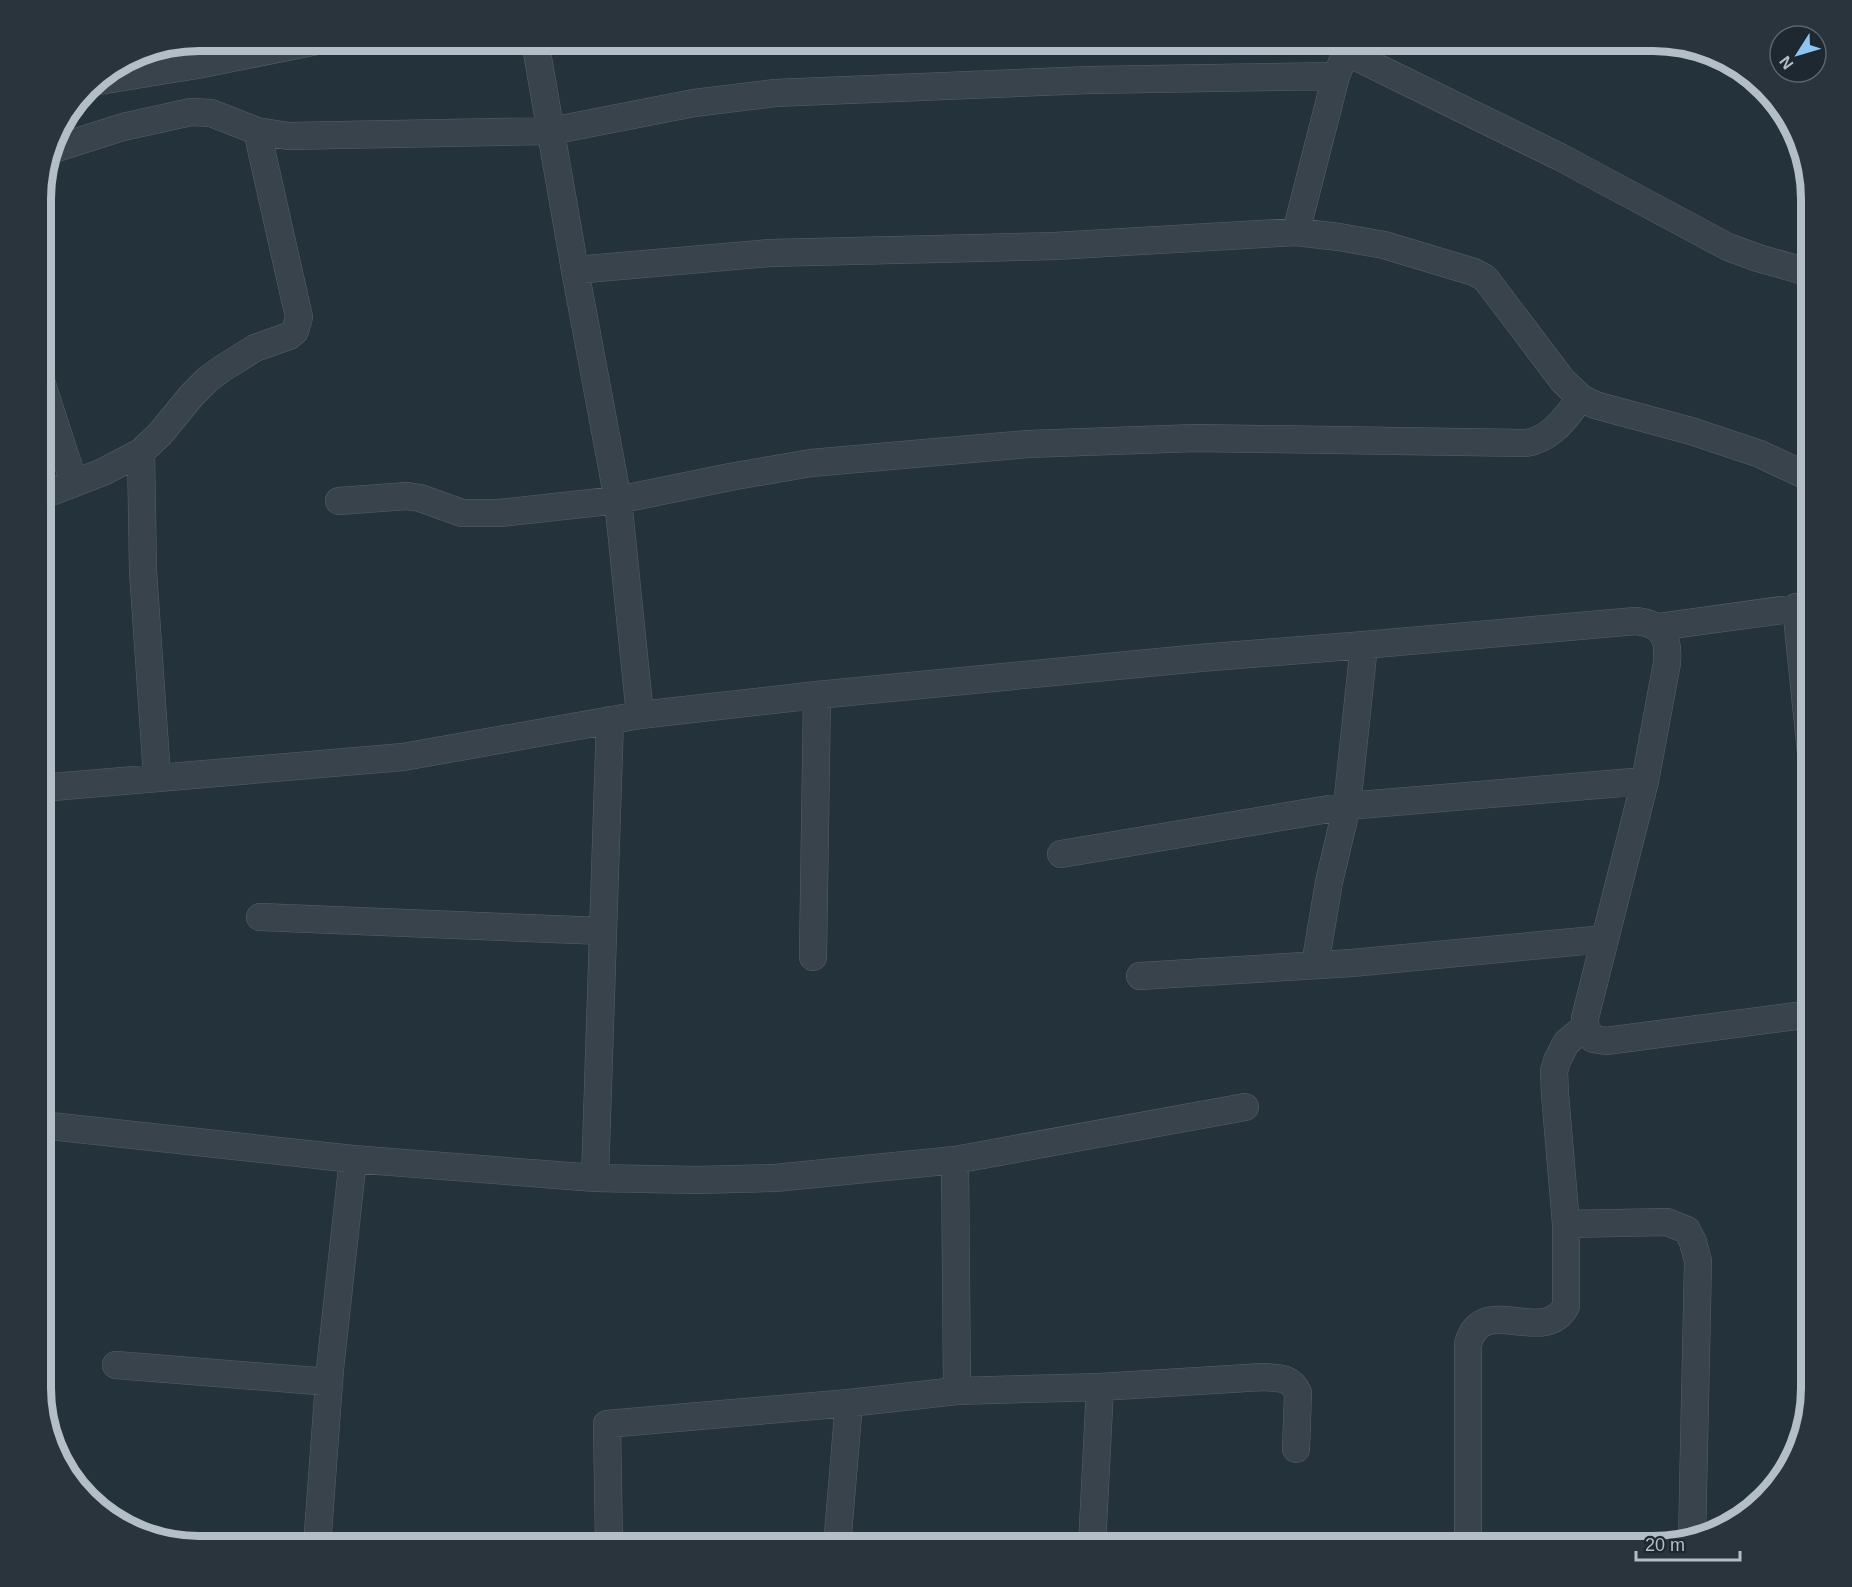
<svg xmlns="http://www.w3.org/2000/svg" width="1852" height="1587" font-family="Helvetica,sans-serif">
  <rect width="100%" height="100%" fill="#24323b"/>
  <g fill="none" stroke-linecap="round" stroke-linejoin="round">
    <defs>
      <path id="minor" d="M535,41L575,270L770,253L1055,246L1296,232L1339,237L1384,245L1474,272L1485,278L1563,381L1581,398L1595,405L1691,431L1760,454L1811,478
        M1346,52L1560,157L1728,247L1758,258L1811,273
        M93,82L197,65L317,41
        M51,150L123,127L191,112L211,113L257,131L288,136L551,131L694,103L775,93L1090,80L1336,76
        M1296,232L1336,76L1343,60
        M575,270L618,500L640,715
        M41,381L74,483
        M141,452L143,571L157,777
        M41,496L103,472L141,452L160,434L192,395L208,379L223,368L255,348L289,336L295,331L299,317L257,131
        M339,501L407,496L420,498L462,513H500L618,500L730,477L811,463L1028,444L1196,438L1526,443C1552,439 1565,418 1581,398
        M1796,607L1811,753
        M1658,627L1811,606
        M41,788L403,757L640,715L817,695L1200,658L1364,645L1636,621C1663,624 1669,637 1667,663L1645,781L1585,1018V1027L1593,1039L1606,1041L1811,1014
        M1061,854L1347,806L1645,781
        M260,917L602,931
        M813,957L817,695
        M1315,965L1329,882L1347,806L1364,645
        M1140,976L1352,963L1605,939
        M41,1125L353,1159L595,1178L697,1180L775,1178L955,1160L1245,1107
        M595,1178L610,720
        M1566,1224L1667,1222L1687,1230L1693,1242L1698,1261L1692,1539
        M116,1365L329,1382
        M957,1391L1100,1387L1263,1377C1278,1378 1292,1377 1298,1393L1296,1449
        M317,1546L330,1369L353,1159
        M609,1546L607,1424L849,1403L957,1391L955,1160
        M837,1546L849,1403
        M1092,1546L1100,1387
        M1468,1546V1344C1482,1291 1544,1348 1566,1306V1224L1555,1094L1554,1071L1557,1061L1566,1043L1585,1027"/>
    </defs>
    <use href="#minor" stroke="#566169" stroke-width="28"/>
    <use href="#minor" stroke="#38434b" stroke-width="27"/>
  </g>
  <path d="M0 0H1852V1587H0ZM199 51H1653A148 148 0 0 1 1801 199V1388A148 148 0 0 1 1653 1536H199A148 148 0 0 1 51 1388V199A148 148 0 0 1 199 51Z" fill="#29343c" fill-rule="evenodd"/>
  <path fill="none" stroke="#b4bec7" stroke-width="8" d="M199 51H1653A148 148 0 0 1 1801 199V1388A148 148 0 0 1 1653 1536H199A148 148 0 0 1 51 1388V199A148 148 0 0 1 199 51Z"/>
  <g transform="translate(1798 54) rotate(233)"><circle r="28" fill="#1d2830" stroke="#59646c" stroke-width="1.5"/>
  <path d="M0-4.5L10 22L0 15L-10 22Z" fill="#8ec5f1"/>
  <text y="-9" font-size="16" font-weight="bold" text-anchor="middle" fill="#b4bec7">N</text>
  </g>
  <path d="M1636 1551v9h104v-9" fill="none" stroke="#b4bec7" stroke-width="3"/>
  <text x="1645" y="1551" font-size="18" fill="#b4bec7" stroke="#1d2830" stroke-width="4.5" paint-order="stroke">20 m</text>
</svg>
